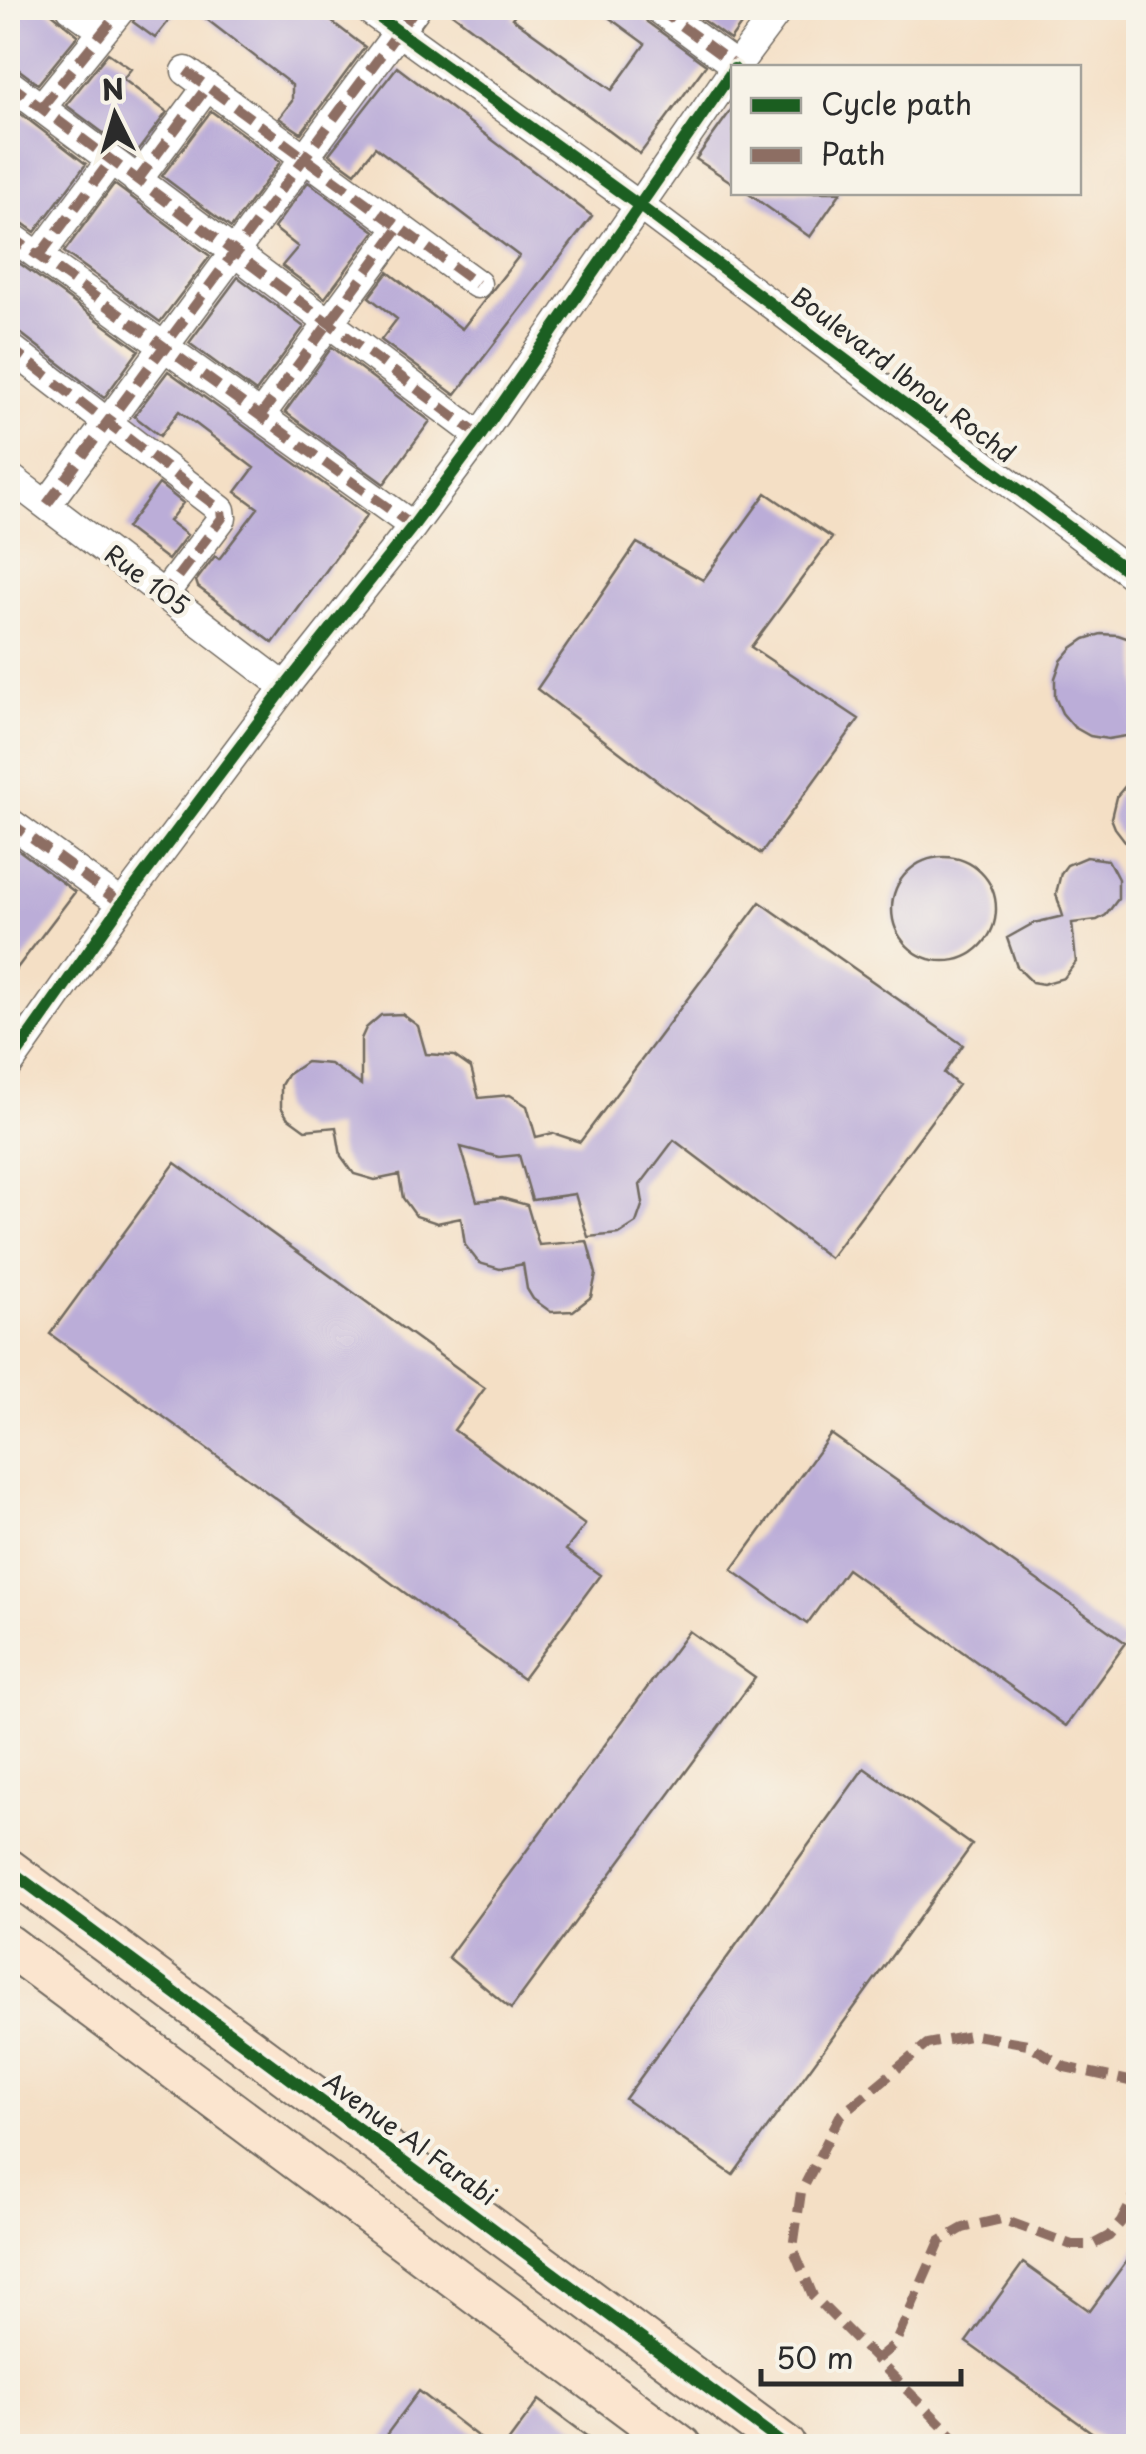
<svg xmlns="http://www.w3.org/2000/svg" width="1146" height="2454" font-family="'Playpen Sans',sans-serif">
  <rect width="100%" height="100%" fill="#f7f3e8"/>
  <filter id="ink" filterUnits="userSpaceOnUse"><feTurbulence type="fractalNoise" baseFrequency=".01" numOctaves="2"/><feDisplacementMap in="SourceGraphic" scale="20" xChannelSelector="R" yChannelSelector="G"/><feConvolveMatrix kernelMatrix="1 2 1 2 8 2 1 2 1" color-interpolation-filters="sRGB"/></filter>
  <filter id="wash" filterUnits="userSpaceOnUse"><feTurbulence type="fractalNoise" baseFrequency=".0048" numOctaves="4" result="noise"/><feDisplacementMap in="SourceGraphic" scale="40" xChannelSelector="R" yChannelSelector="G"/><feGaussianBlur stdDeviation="2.25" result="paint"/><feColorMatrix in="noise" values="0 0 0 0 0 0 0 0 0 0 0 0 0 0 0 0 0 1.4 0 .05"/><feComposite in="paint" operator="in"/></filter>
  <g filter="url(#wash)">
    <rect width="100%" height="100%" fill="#f4dfc5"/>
    <g id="blocks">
      <path fill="#bbadd8" d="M14,8H45L78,35L38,84L18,69L8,66V16Z
        M139,8H179L155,38L133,22Z
        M192,8H314L365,47L301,133L279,118L292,101V85Z
        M445,8H520L512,18L612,90L645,44L596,8H640L647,22L706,65L640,154Z
        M686,8H753L730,40Z
        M108,53L131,69L123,79L167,112L134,156L66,105Z
        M397,67L592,216L455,395L381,340L397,319L369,297L388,272L462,329L519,256L375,147L355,173L329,154Z
        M8,104L86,164L35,232L18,220L8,217Z
        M734,106V184L696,159Z
        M211,111L280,162L231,228L162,176Z
        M308,182L375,231L325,298L282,266L298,247L274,228Z
        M114,184L210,256L160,322L64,252Z
        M746,192H841L810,237Z
        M8,255L139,350L104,398L19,332L8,329Z
        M238,277L304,327L256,392L189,343Z
        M332,347L430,421L384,484L285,412Z
        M168,371L367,515L273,643L198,587L196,581L215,556L219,559L258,508L236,492L254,468L179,411L160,436L134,416Z
        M159,484L183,503L169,521L187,535L168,560L126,528Z
        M766,493L832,538L751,647L859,719L761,854L664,786L537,689L637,543L703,580Z
        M1101,634L1118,635L1138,642V728L1126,736L1108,739L1090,736L1074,727L1062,713L1055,697V678L1061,661L1072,648L1085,639Z
        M1138,771V858L1115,828L1111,818L1116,797Z
        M8,842L75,892L8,980Z
        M892 909a52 52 0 1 1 104 0a52 52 0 1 1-104 0Z
        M1086,857L1108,860L1118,879V899L1106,915L1097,920L1072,923L1076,962L1064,978L1043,984L1032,982L1017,967L1007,938L1034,923L1063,916L1056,894L1061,873L1067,865Z
        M760,902L963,1045L944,1073L958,1085L830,1258L674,1140L640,1185L643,1203L636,1223L619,1234L588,1237L575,1194L532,1200L519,1155L499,1157L461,1147L477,1201L502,1198L527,1205L539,1245L587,1241L596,1274L591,1297L573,1311L551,1312L533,1299L527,1289L523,1264L500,1269L479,1263L465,1245L461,1218L437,1223L416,1216L403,1198L399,1175L375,1180L354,1174L341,1156L336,1127L305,1130L287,1117L281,1107V1085L287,1075L306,1062L330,1064L361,1085V1039L366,1028L381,1015L402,1014L418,1026L426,1054L454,1056L471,1068L479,1098L510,1095L527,1106L536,1137L553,1133L580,1142Z
        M175,1163L485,1388L454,1430L585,1525L566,1550L600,1575L523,1679L50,1334Z
        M831,1434L1126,1643L1066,1726L847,1569L807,1624L732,1570Z
        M689,1631L755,1678L511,2009L448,1957Z
        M864,1768L972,1845L733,2175L625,2099Z
        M1138,2245V2446H1111L966,2342L1023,2263L1090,2311Z
        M419,2391L490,2446H378Z
        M539,2400L601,2446H505Z"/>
    </g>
  </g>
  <g filter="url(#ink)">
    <use href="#blocks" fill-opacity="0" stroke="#716a61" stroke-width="2.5"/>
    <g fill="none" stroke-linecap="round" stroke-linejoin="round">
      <defs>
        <path id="street" d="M71,8L103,31
          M366,8L641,207L1138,579
          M657,8L736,66
          M735,68L780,8
          M186,71L477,284
          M8,83L480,436
          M41,108L122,8
          M137,181L207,87
          M8,234L413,526
          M39,256L111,160
          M8,346L221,510L222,518L165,593
          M260,416L399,228
          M8,476L285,687
          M47,504L416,8
          M8,821L122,904
          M8,1066L122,904L285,687L413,526L480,436L734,69"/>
        <path id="secondary" d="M8,1869L786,2446
          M8,1945L681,2446"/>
      </defs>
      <use href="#street" stroke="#716a61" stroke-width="31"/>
      <use href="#secondary" stroke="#716a61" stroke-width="44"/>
      <use href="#street" stroke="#fff" stroke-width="28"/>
      <use href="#secondary" stroke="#fbe5cf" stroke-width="40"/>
      <path stroke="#8d6e63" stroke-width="10" stroke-dasharray="20 10" stroke-linecap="butt" d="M657,8L736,66
        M186,71L477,284
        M8,83L480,436
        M41,108L122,8
        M137,181L207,87
        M8,234L413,526
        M39,256L111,160
        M8,346L221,510L222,518L165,593
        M260,416L399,228
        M47,504L416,8
        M8,821L122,904
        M877,2359L895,2344L940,2241L963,2228L1001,2219L1072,2245H1092L1109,2236L1121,2222L1138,2189
        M963,2446L813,2296L793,2248L801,2192L840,2116L927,2044L975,2035L1028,2044L1065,2067L1138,2083"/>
      <defs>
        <path id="cycleway" d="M366,8L641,207L1138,579
          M8,1066L122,904L285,687L413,526L480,436L734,69
          M8,1869L786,2446"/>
      </defs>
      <use href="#cycleway" stroke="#f7f3e8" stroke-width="19"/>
      <use href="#cycleway" stroke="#1b5e20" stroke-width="12"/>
    </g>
  </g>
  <g text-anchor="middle" stroke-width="9" stroke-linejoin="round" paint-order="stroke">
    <g font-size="25" fill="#2b2b2b" stroke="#f7f3e8">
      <text transform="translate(903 375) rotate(37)" y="9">Boulevard Ibnou Rochd</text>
      <text transform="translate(147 580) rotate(37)" y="9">Rue 105</text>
      <text transform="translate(410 2139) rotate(36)" y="9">Avenue Al Farabi</text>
    </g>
  </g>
  <rect width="1146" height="2454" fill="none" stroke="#f7f3e8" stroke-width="40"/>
  <rect x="731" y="65" width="350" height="130" fill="#f7f3e8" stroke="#a5a39c" stroke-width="2.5"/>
  <rect x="751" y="98" width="50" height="15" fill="#1b5e20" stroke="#a5a39c" stroke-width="2.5"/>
  <text x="821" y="115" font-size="30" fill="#2b2b2b">Cycle path</text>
  <rect x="751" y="148" width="50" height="15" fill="#8d6e63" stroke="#a5a39c" stroke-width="2.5"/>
  <text x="821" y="165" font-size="30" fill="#2b2b2b">Path</text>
  <g transform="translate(115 115) rotate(355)" stroke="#f7f3e8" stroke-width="8" paint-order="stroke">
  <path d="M0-8L18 38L0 25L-18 38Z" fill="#2b2b2b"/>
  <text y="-15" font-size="28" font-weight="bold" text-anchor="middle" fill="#2b2b2b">N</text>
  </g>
  <path d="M761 2369v15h200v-15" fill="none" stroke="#2b2b2b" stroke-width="5"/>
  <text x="776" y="2369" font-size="30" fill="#2b2b2b" stroke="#f7f3e8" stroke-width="8" paint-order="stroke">50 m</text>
</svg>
